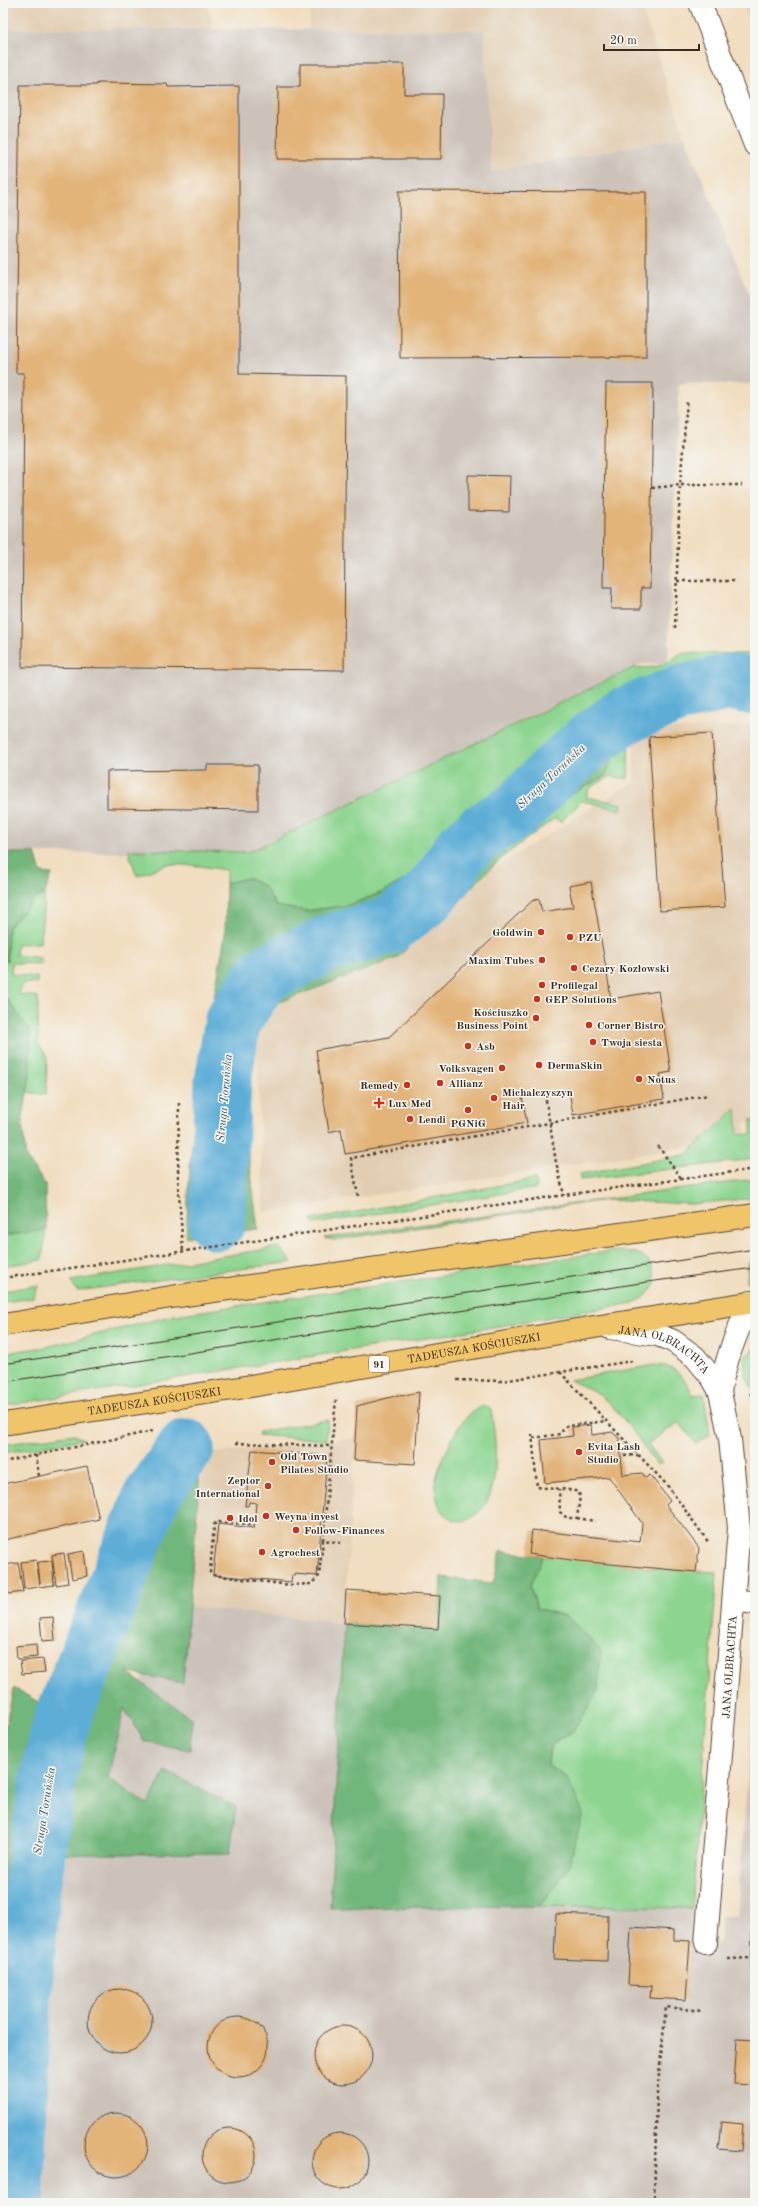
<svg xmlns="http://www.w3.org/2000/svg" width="758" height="2206" font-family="'Old Standard TT',serif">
  <rect width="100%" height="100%" fill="#f6f6f2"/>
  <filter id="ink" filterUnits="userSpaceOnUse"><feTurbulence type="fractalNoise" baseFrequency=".025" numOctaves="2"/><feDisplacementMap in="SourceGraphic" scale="8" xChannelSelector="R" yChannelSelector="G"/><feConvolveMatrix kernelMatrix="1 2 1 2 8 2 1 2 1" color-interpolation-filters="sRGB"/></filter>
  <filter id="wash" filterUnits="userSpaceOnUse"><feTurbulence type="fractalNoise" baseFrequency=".012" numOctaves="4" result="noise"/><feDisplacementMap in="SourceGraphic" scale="16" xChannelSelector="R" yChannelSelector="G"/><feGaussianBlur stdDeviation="0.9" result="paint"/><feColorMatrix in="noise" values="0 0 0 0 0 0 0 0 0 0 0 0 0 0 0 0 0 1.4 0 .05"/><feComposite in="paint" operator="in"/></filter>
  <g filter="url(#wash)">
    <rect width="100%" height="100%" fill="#f1ddbf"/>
    <path fill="#e2cdb2" d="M3,3H208L213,30L3,29Z
      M310,3H640L685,137L491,173L484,31L309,30Z
      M742,3H755V38Z
      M755,725V1122L744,1123L746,1138L264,1212L255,1016L635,781L633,731Z
      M355,1438L344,1623L186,1606L191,1523L203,1474L213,1453Z"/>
    <path fill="#ccc2b9" d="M3,29L484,30L491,172L685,137L755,309V384H679L668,663L640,664L249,852L3,853Z
      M186,1606L344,1623L331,1908L539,1906L692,1908L690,1941L719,1944L722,1916L737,1917L755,1678V2203H3V1841H5L138,1690L161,1629Z"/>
    <path fill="#8cd48f" stroke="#647f56" d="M681,653L755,654V663L710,677L706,702L661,712L629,730L628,779L611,776L590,788L586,797L622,804L621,810L582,801L561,822L555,818L505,855L498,845L514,825L605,776L554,740L493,807L444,842L418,872L383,892L352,904L307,911L276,906L265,887L248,878L226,883V870L200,866L168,864L137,876L128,850L249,852L635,667C656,669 664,666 681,653Z
      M45,893L40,943L17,944L16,955L41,958V964L12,963L11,974L37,977V983L22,984L19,994L38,997V1043L47,1057L46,1095L27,1092L30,1075L8,1000H3V960L7,961L8,928L35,899Z
      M736,1109L738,1135L751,1134V1120H755V1159L580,1180V1174L685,1155Z
      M535,1179L537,1188L314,1224L311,1220Z
      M755,1179V1198L692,1204L606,1200L334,1240L324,1238Z
      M46,1230L42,1260L3,1266V1236Z
      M279,1247L292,1262L77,1291L70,1281Z
      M612,1251C640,1251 654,1254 655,1285L644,1298L633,1303L464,1332L3,1406V1353L46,1347L175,1315Z
      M755,1252V1281L747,1282L748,1264Z
      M39,1285L33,1298L3,1302V1291Z
      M755,1348V1391C747,1382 742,1369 745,1357Z
      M654,1365C676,1365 684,1376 693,1395L704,1394L710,1435L696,1444L679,1422L648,1444L662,1463L657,1465C640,1442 623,1414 600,1395C591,1388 580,1386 570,1380Z
      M487,1406L491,1410C496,1436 501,1489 481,1510C456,1537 431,1509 436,1480C438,1467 445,1455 450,1443C458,1427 469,1408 487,1406Z
      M328,1420L326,1440L258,1435L259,1432Z
      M73,1434L84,1439L3,1453V1447L8,1444Z
      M543,1556L658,1569L717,1572L692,1908L539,1906L568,1869L567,1777L548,1766C550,1743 554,1743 573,1731L568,1617L537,1608L530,1586Z"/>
    <path fill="#71b67a" stroke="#56704c" d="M755,663V700L733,693L706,702L710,677Z
      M590,721L611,731L615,754L605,776L514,825L499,845L505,855L397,958L255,1011L239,1080L258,1229L186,1237L190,1162L203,1059L225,936L226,883L248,878L265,887L276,906L307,911L352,904L383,892L418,872L444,842L493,807L554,740Z
      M3,853H35L41,873L52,874L45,893L35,899L8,928L7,961L3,960Z
      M3,1000H8L30,1031V1075L22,1123L26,1157L45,1184L46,1230L4,1236Z
      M202,1446L183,1683L126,1672L192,1719L190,1750L144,1741L124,1708L108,1778L148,1805L165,1771L236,1807L230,1853L25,1855L9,1992L3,1993V1882L5,1842L3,1841V1737L14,1688L52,1710L139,1478Z
      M501,1551L543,1556L530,1586L537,1608L568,1617L601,1651L598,1691L573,1731L552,1744L549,1751L548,1766L567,1777L583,1813L568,1869L539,1906L330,1908L344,1623L438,1629L441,1577L493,1583Z"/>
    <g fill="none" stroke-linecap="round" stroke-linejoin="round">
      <path stroke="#5dadd7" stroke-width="57" d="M217,1222L223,1081L233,1020L263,975L331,942L389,926L424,900L444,877L461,850L481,832L517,810L549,777L589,741L624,716L681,693L730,682L755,687
        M15,2203L23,1997L32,1888L49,1774L62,1720L151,1497L186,1447"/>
    </g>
    <g id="blocks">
      <path fill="#e2b47a" d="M300,64H404V94H442L441,159H277L278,87H300Z
        M97,83L167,84L168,87L239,86V374L346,376L344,670L22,667L24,373H16L20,85H97Z
        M399,191L646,192V357L400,358Z
        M606,383H653L650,588H641V609H611L612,588H603Z
        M468,475L510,476L509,512L468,511Z
        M712,733L725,907L660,911L649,737Z
        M207,765H258V810L107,808V771L207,770Z
        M591,882L609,986L611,987H609L611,999L658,991L671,1072L660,1074L664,1099L573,1115L569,1089L522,1097L527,1123L345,1154L341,1129L329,1132L316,1050L389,1037L532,901L539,899L542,912L573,907L569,886Z
        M419,1392L415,1464L354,1460L357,1406L399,1395L401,1396Z
        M591,1425L592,1435L612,1432L619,1438L623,1475L642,1473L646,1478L650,1475L670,1501L666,1505L699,1548L696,1572L578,1561L529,1554L532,1530L640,1542L642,1523L609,1477L545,1483L541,1440L573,1436L572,1427Z
        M252,1450L327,1456L317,1576L295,1574V1576L292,1575L291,1582L213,1575L218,1524L254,1528L256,1503L249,1502L248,1506H245Z
        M87,1466L99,1519L4,1540L3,1484Z
        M84,1551L87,1576L72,1579L68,1554Z
        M64,1553L68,1583L56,1585L52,1555Z
        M36,1560L40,1584L38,1562L52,1561L54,1585L24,1589L21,1562Z
        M18,1563L23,1592L9,1594L4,1565Z
        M346,1590L440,1596L438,1629L344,1623Z
        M53,1617L55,1640L42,1641L40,1618Z
        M36,1644L37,1657L17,1659L16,1646Z
        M43,1659L45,1672L22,1674L20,1661Z
        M753,1901H755V1970L751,1969Z
        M556,1914L608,1916L607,1961L554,1959Z
        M631,1927L674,1930V1940L690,1941L686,2000L650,1998L651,1986L628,1985Z
        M88 2021a32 32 0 1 1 64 0a32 32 0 1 1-64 0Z
        M208 2047a30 30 0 1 1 60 0a30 30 0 1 1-60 0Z
        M314 2055a29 29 0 1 1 58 0a29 29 0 1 1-58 0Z
        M737,2039L755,2040V2085L734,2084Z
        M84 2145a32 32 0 1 1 64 0a32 32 0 1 1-64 0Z
        M721,2122L743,2124L741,2151L718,2149Z
        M202 2155a27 27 0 1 1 54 0a27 27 0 1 1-54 0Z
        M312 2161a28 28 0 1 1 56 0a28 28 0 1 1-56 0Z"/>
    </g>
  </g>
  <g filter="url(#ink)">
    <use href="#blocks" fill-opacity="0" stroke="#564536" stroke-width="1"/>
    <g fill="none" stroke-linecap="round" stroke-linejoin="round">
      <defs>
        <g id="minor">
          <path id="s1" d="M610,1328L658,1335L673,1341L695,1357L713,1379L720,1392L730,1439L739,1528L706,1943"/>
          <path d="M720,1392C725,1360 736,1332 751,1302"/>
          <path d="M734,1600L755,1603"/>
        </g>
        <path id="tertiary" d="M700,3L755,145"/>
        <g id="primary">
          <path d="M3,1325L171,1297L755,1215"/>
          <path id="s2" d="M3,1424L239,1388L594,1327L755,1302"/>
        </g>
      </defs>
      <use href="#minor" stroke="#564536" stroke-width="24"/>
      <use href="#tertiary" stroke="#564536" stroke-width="24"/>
      <use href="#primary" stroke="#564536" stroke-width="24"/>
      <path stroke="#564536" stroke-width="2.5" stroke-dasharray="3 3" stroke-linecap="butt" d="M652,488L680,485L687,401
        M677,581H735
        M675,628L680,485H742
        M545,1094L556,1162L564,1195
        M179,1103L178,1178L183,1251
        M658,1146L681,1178
        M358,1196L351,1158L708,1095
        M3,1278L564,1195L755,1169
        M560,1372L667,1485L709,1543
        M457,1380L502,1381L632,1361
        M750,1393L755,1399
        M532,1434L537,1487C551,1489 565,1488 578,1492L580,1496L577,1518H567L560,1512L559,1489
        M533,1438L560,1434L566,1426L606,1421
        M236,1443L332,1446
        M36,1455L39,1476
        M624,1456L638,1455
        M3,1462L153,1431
        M577,1518L595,1521
        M251,1524L216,1522L214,1525L210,1572L212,1575L290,1585L311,1584L319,1576L323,1540L341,1543
        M323,1540L336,1399
        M728,1959L752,1958
        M654,2203L657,2094L666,2007L702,2011"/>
      <use href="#minor" stroke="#fff" stroke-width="22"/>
      <use href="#tertiary" stroke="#fff" stroke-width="22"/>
      <use href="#primary" stroke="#f0c469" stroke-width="22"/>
      <path stroke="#3b2a1e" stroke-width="1" d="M3,1364L755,1249
        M3,1382L647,1282L755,1268"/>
    </g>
  </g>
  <g fill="#c8321e" stroke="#f6f6f2" stroke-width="1.5">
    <circle cx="541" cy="932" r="4"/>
    <circle cx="570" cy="937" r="4"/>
    <circle cx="542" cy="960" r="4"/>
    <circle cx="574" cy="968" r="4"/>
    <circle cx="542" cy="985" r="4"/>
    <circle cx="537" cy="999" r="4"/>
    <circle cx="536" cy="1018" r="4"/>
    <circle cx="589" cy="1025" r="4"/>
    <circle cx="593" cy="1042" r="4"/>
    <circle cx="468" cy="1046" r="4"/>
    <circle cx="539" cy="1065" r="4"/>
    <circle cx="502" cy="1068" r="4"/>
    <circle cx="639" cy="1079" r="4"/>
    <circle cx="440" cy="1083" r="4"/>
    <circle cx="407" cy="1085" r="4"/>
    <circle cx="494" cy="1098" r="4"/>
    <path d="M377 1097h4v4h4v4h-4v4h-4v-4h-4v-4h4z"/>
    <circle cx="468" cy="1110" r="4"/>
    <circle cx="410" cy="1119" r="4"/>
    <circle cx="579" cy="1452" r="4"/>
    <circle cx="272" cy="1462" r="4"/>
    <circle cx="268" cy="1486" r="4"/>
    <circle cx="266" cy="1516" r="4"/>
    <circle cx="230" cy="1518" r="4"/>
    <circle cx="296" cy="1530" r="4"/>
    <circle cx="262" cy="1552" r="4"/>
  </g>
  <g text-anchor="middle" stroke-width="3" stroke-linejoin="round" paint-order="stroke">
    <rect fill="#f6f6f2" stroke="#73675e" stroke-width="1" x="369" y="1356" width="20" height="16" rx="3"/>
    <g font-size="10" font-weight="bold" fill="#3b2a1e">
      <text x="379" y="1368">91</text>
    </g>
    <g font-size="11" font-weight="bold" fill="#3b2a1e" stroke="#f6f6f2" text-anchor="start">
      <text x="533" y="936" text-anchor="end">Goldwin</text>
      <text x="578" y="941">PZU</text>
      <text x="534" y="964" text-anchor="end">Maxim Tubes</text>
      <text x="582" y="972">Cezary Kozłowski</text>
      <text x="550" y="989">Profilegal</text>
      <text x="545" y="1003">GEP Solutions</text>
      <text x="528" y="1016" text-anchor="end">Kościuszko<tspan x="528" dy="13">Business Point</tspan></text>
      <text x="597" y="1029">Corner Bistro</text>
      <text x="601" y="1046">Twoja siesta</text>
      <text x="476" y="1050">Asb</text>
      <text x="547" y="1069">DermaSkin</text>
      <text x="494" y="1072" text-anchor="end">Volksvagen</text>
      <text x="647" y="1083">Notus</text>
      <text x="448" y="1087">Allianz</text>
      <text x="399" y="1089" text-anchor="end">Remedy</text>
      <text x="502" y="1096">Michalczyszyn<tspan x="502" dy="13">Hair</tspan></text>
      <text x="388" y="1107">Lux Med</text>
      <text x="418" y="1123">Lendi</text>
      <text x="468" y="1127" text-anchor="middle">PGNiG</text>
      <text x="587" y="1450">Evita Lash<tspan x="587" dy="13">Studio</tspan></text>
      <text x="280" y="1460">Old Town<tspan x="280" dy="13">Pilates Studio</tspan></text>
      <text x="260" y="1484" text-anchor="end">Zeptor<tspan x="260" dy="13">International</tspan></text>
      <text x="274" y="1520">Weyna invest</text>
      <text x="238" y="1522">Idol</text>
      <text x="304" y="1534">Follow-Finances</text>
      <text x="270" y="1556">Agrochest</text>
    </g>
    <g font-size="11" fill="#3b2a1e" stroke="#f6f6f2">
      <text dy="4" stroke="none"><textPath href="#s2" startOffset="477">TADEUSZA KOŚCIUSZKI</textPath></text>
      <text dy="4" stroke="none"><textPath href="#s1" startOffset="60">JANA OLBRACHTA</textPath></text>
      <text dy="4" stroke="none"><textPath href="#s2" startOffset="153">TADEUSZA KOŚCIUSZKI</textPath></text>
      <text transform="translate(729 1667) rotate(-86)" y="4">JANA OLBRACHTA</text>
    </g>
    <g font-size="12" font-style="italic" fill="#47585f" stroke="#f6f6f2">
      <text transform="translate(551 776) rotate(-43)" y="4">Struga Toruńska</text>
      <text transform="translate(224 1098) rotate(-85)" y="4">Struga Toruńska</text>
      <text transform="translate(44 1811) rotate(-81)" y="4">Struga Toruńska</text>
    </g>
  </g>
  <rect width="758" height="2206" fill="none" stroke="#f6f6f2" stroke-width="16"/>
  <path d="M604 44v6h95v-6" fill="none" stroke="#3b2a1e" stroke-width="2"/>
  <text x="610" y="44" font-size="12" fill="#3b2a1e" stroke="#f6f6f2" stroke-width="3" paint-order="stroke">20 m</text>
</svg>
